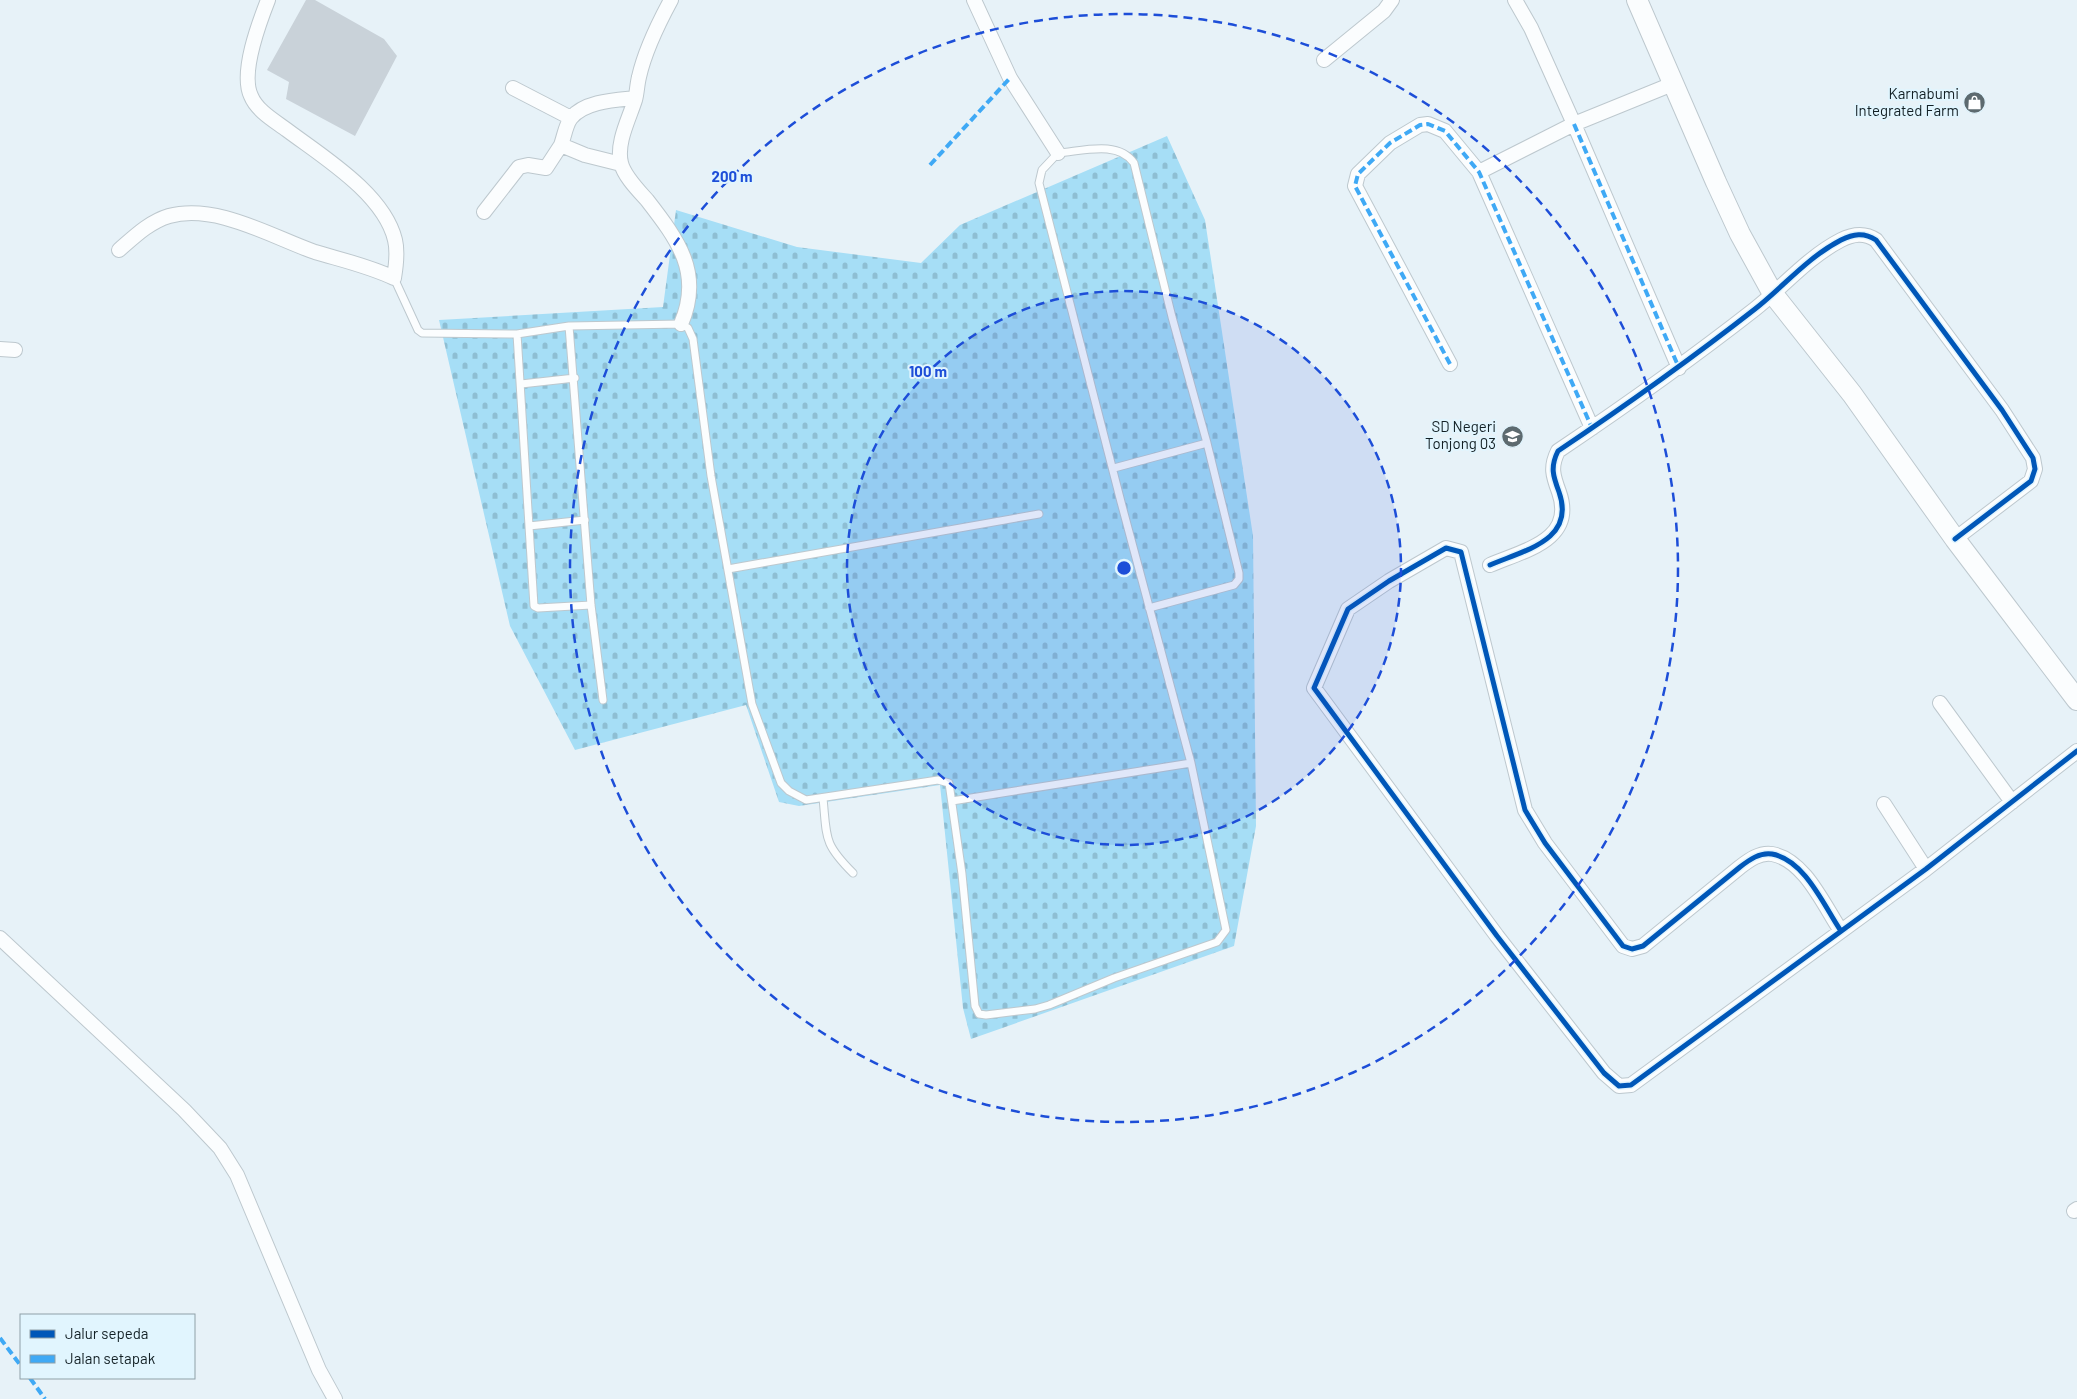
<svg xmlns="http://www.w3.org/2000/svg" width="2077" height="1399" font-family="Barlow,sans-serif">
  <defs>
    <pattern id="cemetery-stones" width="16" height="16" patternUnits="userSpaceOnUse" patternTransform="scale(1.25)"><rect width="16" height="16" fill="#a6def6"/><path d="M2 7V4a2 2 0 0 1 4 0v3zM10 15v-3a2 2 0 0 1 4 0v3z" fill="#8ebed3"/></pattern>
  </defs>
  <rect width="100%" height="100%" fill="#e7f2f8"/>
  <path fill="url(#cemetery-stones)" d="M1167,136L1205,220L1253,536L1256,826L1234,946L971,1039L963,1008L940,785L799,806L779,802L746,705L575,750L510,626L439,320L663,307L676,210L797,247L921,263L960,225Z"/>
  <path fill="#c9d2d9" d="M306,0H315L384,39L397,56L355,136L286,99L289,82L267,70Z"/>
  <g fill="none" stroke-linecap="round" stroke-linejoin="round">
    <defs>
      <path id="lane" d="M394,278L418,330L422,333L517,334L569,326L681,324L688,328L693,339L711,476L752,704L781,783L789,791L806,800L938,780L949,783L962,874L975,1006L979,1014L986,1015L1035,1009L1049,1005L1114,978L1217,942L1226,930L1191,763L1121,502L1039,183L1042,170L1058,153C1083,151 1118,140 1134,163L1172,317L1207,443L1239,573V579L1234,585L1149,608
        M569,326L591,605L603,700
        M517,334L534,606L538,608L591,605
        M521,384L575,378
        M1114,468L1207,443
        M529,526L585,520
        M728,569L1039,514
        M823,798C827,838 823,843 853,873
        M952,801L1191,763"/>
      <path id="street" d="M671,0C658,24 645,50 639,77C637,85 637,93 635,100C629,119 616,143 621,163C624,176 638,190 647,200C678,240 703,273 681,324
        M974,0L1010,78L1058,153
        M1515,0L1531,28L1574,124L1679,368
        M1324,60L1384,11L1392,0
        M513,88L571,118
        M621,164L585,155L561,145C564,137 566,124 571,118C585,101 616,100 635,98
        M1479,172L1574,124L1675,83
        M484,212L519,167L528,165L546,168L561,145
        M119,250C134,237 149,222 169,216C216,203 272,237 315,252C342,260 369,266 394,278C396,266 398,252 395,240C384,194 323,157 287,130C275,121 257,111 251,96C240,73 259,23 268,0
        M0,349L15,350
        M1450,364L1355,186L1358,174L1390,143L1420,125L1428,124L1445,131L1479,172L1592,428
        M1490,565C1525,550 1576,540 1559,492C1553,476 1550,467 1558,451C1625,406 1691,359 1755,309C1783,287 1808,257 1841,240C1853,234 1864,232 1876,240L2002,410L2033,458L2035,469L2031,481L1955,539
        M1940,703L2012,802
        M1884,804L1926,869
        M1841,931C1824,906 1805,860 1772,854C1760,852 1749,860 1740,867L1643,946L1632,949L1623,946L1545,843L1525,810L1461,552L1446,548L1389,581L1348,609L1314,688L1497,936L1604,1073L1619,1086L1631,1085L1926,869L2077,751
        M0,938L184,1110L220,1148L237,1175L319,1370L335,1399
        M2074,1211L2077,1209"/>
      <path id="secondary" d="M1637,0L1716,182L1740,234L1773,294L1852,394L1955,539L2077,700"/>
    </defs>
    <use href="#lane" stroke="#bdc8ce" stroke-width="9"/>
    <use href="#street" stroke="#bdc8ce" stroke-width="16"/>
    <use href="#secondary" stroke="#bdc8ce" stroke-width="22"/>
    <use href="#lane" stroke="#fbfdfe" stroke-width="7"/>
    <use href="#street" stroke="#fbfdfe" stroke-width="14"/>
    <use href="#secondary" stroke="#fbfdfe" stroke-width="20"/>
    <path stroke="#3fa9f5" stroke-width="4" stroke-dasharray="8 4" stroke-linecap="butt" d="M1574,124L1679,368
      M930,165L1010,78
      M1450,364L1355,186L1358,174L1390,143L1420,125L1428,124L1445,131L1479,172L1592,428
      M0,1338L21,1366
      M30,1378L45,1399"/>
    <defs>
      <path id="cycleway" d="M1490,565C1525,550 1576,540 1559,492C1553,476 1550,467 1558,451C1625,406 1691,359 1755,309C1783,287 1808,257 1841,240C1853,234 1864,232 1876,240L2002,410L2033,458L2035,469L2031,481L1955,539
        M1841,931C1824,906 1805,860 1772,854C1760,852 1749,860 1740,867L1643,946L1632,949L1623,946L1545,843L1525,810L1461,552L1446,548L1389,581L1348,609L1314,688L1497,936L1604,1073L1619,1086L1631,1085L1926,869L2077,751"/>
    </defs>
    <use href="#cycleway" stroke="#e1f5fe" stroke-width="8"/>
    <use href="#cycleway" stroke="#0057b8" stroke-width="5"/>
  </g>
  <circle cx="1124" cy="568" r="277" fill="#1d4ed8" fill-opacity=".12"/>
  <g fill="none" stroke="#1d4ed8" stroke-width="2.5" stroke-dasharray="9 6">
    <circle cx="1124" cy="568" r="277"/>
    <circle cx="1124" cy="568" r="554"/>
  </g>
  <defs>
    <symbol id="shop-disc" viewBox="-11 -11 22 22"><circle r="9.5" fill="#5d6a6f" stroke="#e1f5fe"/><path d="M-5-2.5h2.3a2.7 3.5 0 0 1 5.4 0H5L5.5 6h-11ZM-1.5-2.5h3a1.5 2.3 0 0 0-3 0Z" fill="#fff"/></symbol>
    <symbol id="school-disc" viewBox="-11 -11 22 22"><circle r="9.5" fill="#5d6a6f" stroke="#e1f5fe"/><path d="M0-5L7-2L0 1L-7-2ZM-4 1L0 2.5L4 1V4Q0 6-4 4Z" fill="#fff"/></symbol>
  </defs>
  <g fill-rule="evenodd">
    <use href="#shop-disc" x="1962" y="90" width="25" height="25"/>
    <use href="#school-disc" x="1500" y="424" width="25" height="25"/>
  </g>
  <g text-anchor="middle" stroke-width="4" stroke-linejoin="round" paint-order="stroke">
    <g font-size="15" fill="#132025" stroke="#e1f5fe" text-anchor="end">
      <text x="1959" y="99">Karnabumi<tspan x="1959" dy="17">Integrated Farm</tspan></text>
      <text x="1496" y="432">SD Negeri<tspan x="1496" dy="17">Tonjong 03</tspan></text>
    </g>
  </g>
  <circle cx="1124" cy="568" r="8" fill="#1d4ed8" stroke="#e1f5fe" stroke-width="2.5"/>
  <g font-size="15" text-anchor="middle" font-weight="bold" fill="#1d4ed8" stroke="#e1f5fe" stroke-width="4" stroke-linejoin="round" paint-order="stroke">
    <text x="732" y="182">200 m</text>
    <text x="928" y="377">100 m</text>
  </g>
  <rect x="20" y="1314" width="175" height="65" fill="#e1f5fe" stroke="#8fa0a7"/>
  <rect x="30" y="1330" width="25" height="8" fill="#0057b8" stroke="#8fa0a7"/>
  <text x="65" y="1339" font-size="15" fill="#132025">Jalur sepeda</text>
  <rect x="30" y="1355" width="25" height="8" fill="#3fa9f5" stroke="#8fa0a7"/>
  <text x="65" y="1364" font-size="15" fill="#132025">Jalan setapak</text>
</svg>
